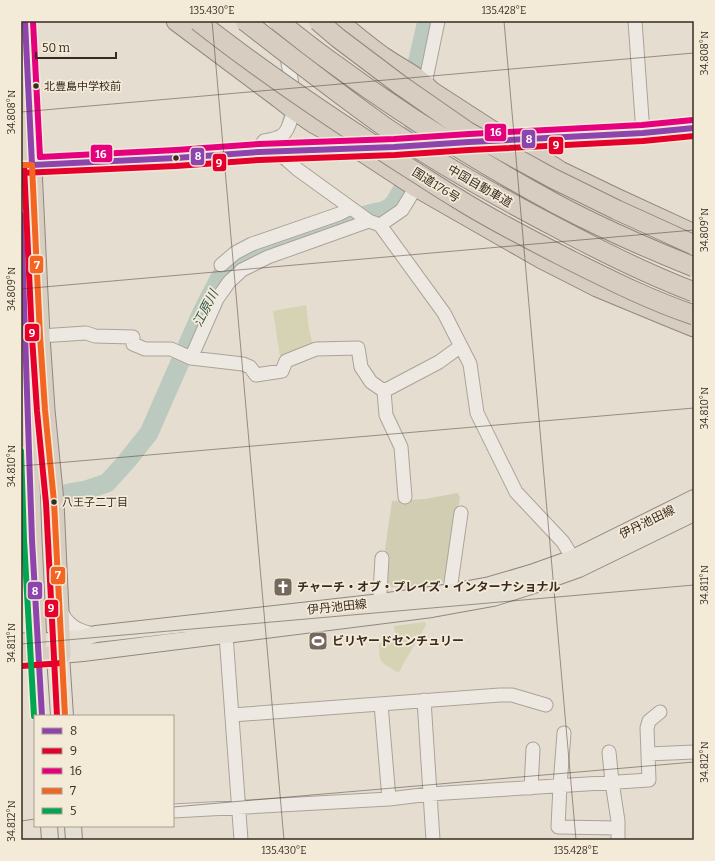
<svg xmlns="http://www.w3.org/2000/svg" width="715" height="861" font-family="Bitter,'Noto Sans JP',serif">
  <rect width="100%" height="100%" fill="#e5ddd0"/>
  <path fill="#d5d3b3" d="M306,305L309,329L313,346L303,350L280,357L273,311Z
    M425,622L426,625L402,666L400,671L397,672C380,661 379,664 379,643L396,642L394,626Z"/>
  <path fill="#d0cdb3" d="M458,493L460,498L447,581L401,588L385,586L389,557L384,556L392,501L425,499Z"/>
  <g fill="none" stroke-linecap="round" stroke-linejoin="round">
    <path stroke="#bbc9bf" stroke-width="3" d="M283,123L285,116
      M56,174L275,162H279L283,165
      M347,214L349,220"/>
    <path stroke="#bbc9bf" stroke-width="19" d="M416,68L427,21
      M406,173C414,143 415,115 416,84
      M68,493L86,490L107,483L126,462L149,433L202,312L219,279L225,271L230,266L250,253L349,220L377,212L383,211L391,207L395,202L402,190"/>
    <defs>
      <path id="minor" d="M280,21L292,84
        M635,21L643,133
        M425,84L438,21
        M510,140L643,133L694,128
        M376,148L394,147L453,143
        M277,151L297,169L369,221L380,225L444,313L470,364L477,413L516,492L563,542L577,565
        M259,152L262,144L264,141C282,138 286,136 291,119
        M21,165L176,158L259,152L355,148
        M380,225L402,210L416,187
        M221,265L235,253L252,244L339,214L351,208
        M40,336L86,333L95,336L133,337V344L145,349H171L191,358L243,364L250,367L256,375L282,371L286,361L316,349L358,348L361,367L371,382L384,391
        M191,358L217,299L229,282L242,270L268,257L369,221
        M405,497L401,447L386,415L384,391L439,362L461,346
        M452,592L451,583L461,513
        M381,602L380,593L382,558
        M60,608C65,624 79,632 95,634
        M226,635L241,840
        M424,700L433,840
        M381,704L389,799
        M232,715L500,695H512L546,705
        M564,733L560,786L558,827L618,828
        M609,752L612,782L618,821V840
        M648,754L694,752
        M531,788L533,749
        M173,811L389,799L430,794L649,780L647,728L649,721L660,712"/>
      <path id="major" d="M42,716L37,642L82,638L96,634L381,602L452,592L490,585L531,573L573,558L694,498
        M65,716L61,655L83,653L432,609L493,598L534,585L579,569L694,513
        M49,826L50,840
        M73,826L74,840"/>
      <path id="highway" d="M176,21L279,98L293,109L313,123L328,131L364,153L416,187L542,259L597,287L667,316L694,327
        M338,21C354,34 369,47 385,58C401,69 418,76 431,91L499,135L537,156L560,171L616,198L694,234
        M21,215L32,540L37,642L21,643
        M21,658L61,655L54,502L45,410L40,336L25,21"/>
    </defs>
    <use href="#minor" stroke="#aaa399" stroke-width="15"/>
    <use href="#major" stroke="#908880" stroke-width="18"/>
    <use href="#highway" stroke="#908880" stroke-width="21"/>
    <use href="#minor" stroke="#ede8e1" stroke-width="13"/>
    <use href="#major" stroke="#e4ded3" stroke-width="16"/>
    <use href="#highway" stroke="#d7cdc1" stroke-width="19"/>
    <defs>
      <path id="highway-bridge" d="M198,21C265,74 337,122 409,168C425,178 440,188 455,197C493,221 533,241 572,261C612,281 652,301 694,315
        M245,21C291,57 337,93 385,127C444,167 507,202 571,235C611,256 652,276 694,292
        M278,21C293,33 308,45 323,56C397,111 475,160 556,204C601,228 647,248 694,267
        M318,21L338,38L399,84L468,132L552,178L617,210L694,245"/>
    </defs>
    <use href="#highway-bridge" stroke="#908880" stroke-width="21" stroke-linecap="butt"/>
    <use href="#highway-bridge" stroke="#d7cdc1" stroke-width="19"/>
    <defs>
      <path id="bus-1" d="M25,21L32,165
        M32,165L176,158L259,152L394,147L469,142L643,133L694,128
        M21,215L32,540L42,716"/>
      <path id="bus-2" d="M24,165L32,337L37,411L46,503L57,716
        M21,173L176,166L259,160L395,155L469,150L643,141L694,136
        M22,666L62,663"/>
      <path id="bus-3" d="M33,21L40,157L176,150L259,144L394,139L469,134L642,125L693,120"/>
      <path id="bus-4" d="M21,165H32L40,336L45,410L54,502L65,716"/>
      <path id="bus-5" d="M21,451L24,540L34,716"/>
    </defs>
    <use href="#bus-1" stroke="#f4ead8" stroke-width="9"/>
    <use href="#bus-2" stroke="#f4ead8" stroke-width="9"/>
    <use href="#bus-3" stroke="#f4ead8" stroke-width="9"/>
    <use href="#bus-4" stroke="#f4ead8" stroke-width="9"/>
    <use href="#bus-5" stroke="#f4ead8" stroke-width="9"/>
    <use href="#bus-1" stroke="#8e44ad" stroke-width="6"/>
    <use href="#bus-2" stroke="#e4002b" stroke-width="6"/>
    <use href="#bus-3" stroke="#e5007d" stroke-width="6"/>
    <use href="#bus-4" stroke="#f26522" stroke-width="6"/>
    <use href="#bus-5" stroke="#00a651" stroke-width="6"/>
  </g>
  <path fill="none" stroke="#392b21" stroke-width="1" stroke-opacity="0.45" d="M212,21L284,840M504,21L576,840M21,112L694,53M21,289L694,230M21,466L694,408M21,644L694,585M173,807L694,762M21,821L35,819"/>
  <defs>
    <symbol id="church-square" viewBox="-11 -11 22 22"><rect x="-9" y="-9" width="18" height="18" rx="4" fill="#75695e" stroke="#f4ead8"/><path d="M-1.2-6h2.4v3.5h3.3v2.4h-3.3V6h-2.4V-.1h-3.3v-2.4h3.3Z" fill="#fff"/></symbol>
    <symbol id="stadium-square" viewBox="-11 -11 22 22"><rect x="-9" y="-9" width="18" height="18" rx="4" fill="#75695e" stroke="#f4ead8"/><path d="M0-5a6.5 5 0 1 0 0 10a6.5 5 0 1 0 0-10ZM-3.5-1.8h7v3.6h-7Z" fill="#fff"/></symbol>
  </defs>
  <g fill-rule="evenodd">
    <use href="#church-square" x="272" y="576" width="22" height="22"/>
    <use href="#stadium-square" x="307" y="630" width="22" height="22"/>
  </g>
  <g fill="#392b21" stroke="#f4ead8" stroke-width="1.5">
    <circle cx="36" cy="86" r="3.5"/>
    <circle cx="176" cy="158" r="3.5"/>
    <circle cx="54" cy="502" r="3.5"/>
  </g>
  <g text-anchor="middle" stroke-width="3.5" stroke-linejoin="round" paint-order="stroke">
    <g font-size="11" fill="#392b21" stroke="#f4ead8" text-anchor="start">
      <text x="44" y="90">北豊島中学校前</text>
      <text x="62" y="506">八王子二丁目</text>
    </g>
    <g font-size="12" fill="#392b21" stroke="#f4ead8">
      <text transform="translate(436 185) rotate(32)" y="4">国道176号</text>
      <text transform="translate(480 186) rotate(30)" y="4">中国自動車道</text>
      <text transform="translate(647 522) rotate(-26)" y="4">伊丹池田線</text>
      <text transform="translate(337 607) rotate(-6)" y="4">伊丹池田線</text>
    </g>
    <g font-size="12" font-weight="bold" fill="#392b21" stroke="#f4ead8" text-anchor="start">
      <text x="297" y="591">チャーチ・オブ・プレイズ・インターナショナル</text>
      <text x="332" y="645">ビリヤードセンチュリー</text>
    </g>
    <g font-size="13" font-style="italic" fill="#315853" stroke="#f4ead8">
      <text transform="translate(205 308) rotate(-63)" y="5">江原川</text>
    </g>
  </g>
  <g stroke="#f4ead8" stroke-width="1.5">
    <rect x="484" y="123" width="23" height="19" rx="4" fill="#e5007d"/>
    <rect x="521" y="129" width="15" height="20" rx="4" fill="#8e44ad"/>
    <rect x="548" y="136" width="16" height="19" rx="4" fill="#e4002b"/>
    <rect x="90" y="144" width="23" height="19" rx="4" fill="#e5007d"/>
    <rect x="190" y="147" width="15" height="19" rx="4" fill="#8e44ad"/>
    <rect x="212" y="153" width="15" height="19" rx="4" fill="#e4002b"/>
    <rect x="29" y="255" width="15" height="19" rx="4" fill="#f26522"/>
    <rect x="24" y="323" width="16" height="19" rx="4" fill="#e4002b"/>
    <rect x="50" y="566" width="16" height="19" rx="4" fill="#f26522"/>
    <rect x="27" y="581" width="16" height="19" rx="4" fill="#8e44ad"/>
    <rect x="44" y="599" width="15" height="19" rx="4" fill="#e4002b"/>
  </g>
  <g font-size="11" text-anchor="middle" font-weight="bold" fill="#fff">
    <text x="496" y="136">16</text>
    <text x="529" y="143">8</text>
    <text x="556" y="149">9</text>
    <text x="101" y="158">16</text>
    <text x="198" y="160">8</text>
    <text x="219" y="167">9</text>
    <text x="37" y="269">7</text>
    <text x="32" y="337">9</text>
    <text x="58" y="579">7</text>
    <text x="35" y="595">8</text>
    <text x="51" y="612">9</text>
  </g>
  <rect width="715" height="861" fill="none" stroke="#f4ead8" stroke-width="44"/>
  <rect x="34" y="715" width="140" height="112" fill="#f4ead8" stroke="#a99e8f"/>
  <rect x="42" y="728" width="20" height="6" fill="#8e44ad" stroke="#a99e8f"/>
  <text x="70" y="735" font-size="12" fill="#392b21">8</text>
  <rect x="42" y="748" width="20" height="6" fill="#e4002b" stroke="#a99e8f"/>
  <text x="70" y="755" font-size="12" fill="#392b21">9</text>
  <rect x="42" y="768" width="20" height="6" fill="#e5007d" stroke="#a99e8f"/>
  <text x="70" y="775" font-size="12" fill="#392b21">16</text>
  <rect x="42" y="788" width="20" height="6" fill="#f26522" stroke="#a99e8f"/>
  <text x="70" y="795" font-size="12" fill="#392b21">7</text>
  <rect x="42" y="808" width="20" height="6" fill="#00a651" stroke="#a99e8f"/>
  <text x="70" y="815" font-size="12" fill="#392b21">5</text>
  <path d="M36 52v6h80v-6" fill="none" stroke="#392b21" stroke-width="2"/>
  <text x="42" y="52" font-size="12" fill="#392b21" stroke="#f4ead8" stroke-width="3" paint-order="stroke">50 m</text>
  <rect x="22" y="22" width="671" height="817" fill="none" stroke="#392b21" stroke-width="1.5"/>
  <g font-size="10" text-anchor="middle" fill="#392b21">
    <text x="212" y="14">135.430°E</text>
    <text x="504" y="14">135.428°E</text>
    <text transform="translate(704 53) rotate(-90)" y="4">34.808°N</text>
    <text transform="translate(11 112) rotate(-90)" y="4">34.808°N</text>
    <text transform="translate(704 230) rotate(-90)" y="4">34.809°N</text>
    <text transform="translate(11 289) rotate(-90)" y="4">34.809°N</text>
    <text transform="translate(704 408) rotate(-90)" y="4">34.810°N</text>
    <text transform="translate(11 466) rotate(-90)" y="4">34.810°N</text>
    <text transform="translate(704 585) rotate(-90)" y="4">34.811°N</text>
    <text transform="translate(11 643) rotate(-90)" y="4">34.811°N</text>
    <text transform="translate(704 762) rotate(-90)" y="4">34.812°N</text>
    <text transform="translate(11 821) rotate(-90)" y="4">34.812°N</text>
    <text x="284" y="854">135.430°E</text>
    <text x="576" y="854">135.428°E</text>
  </g>
</svg>
